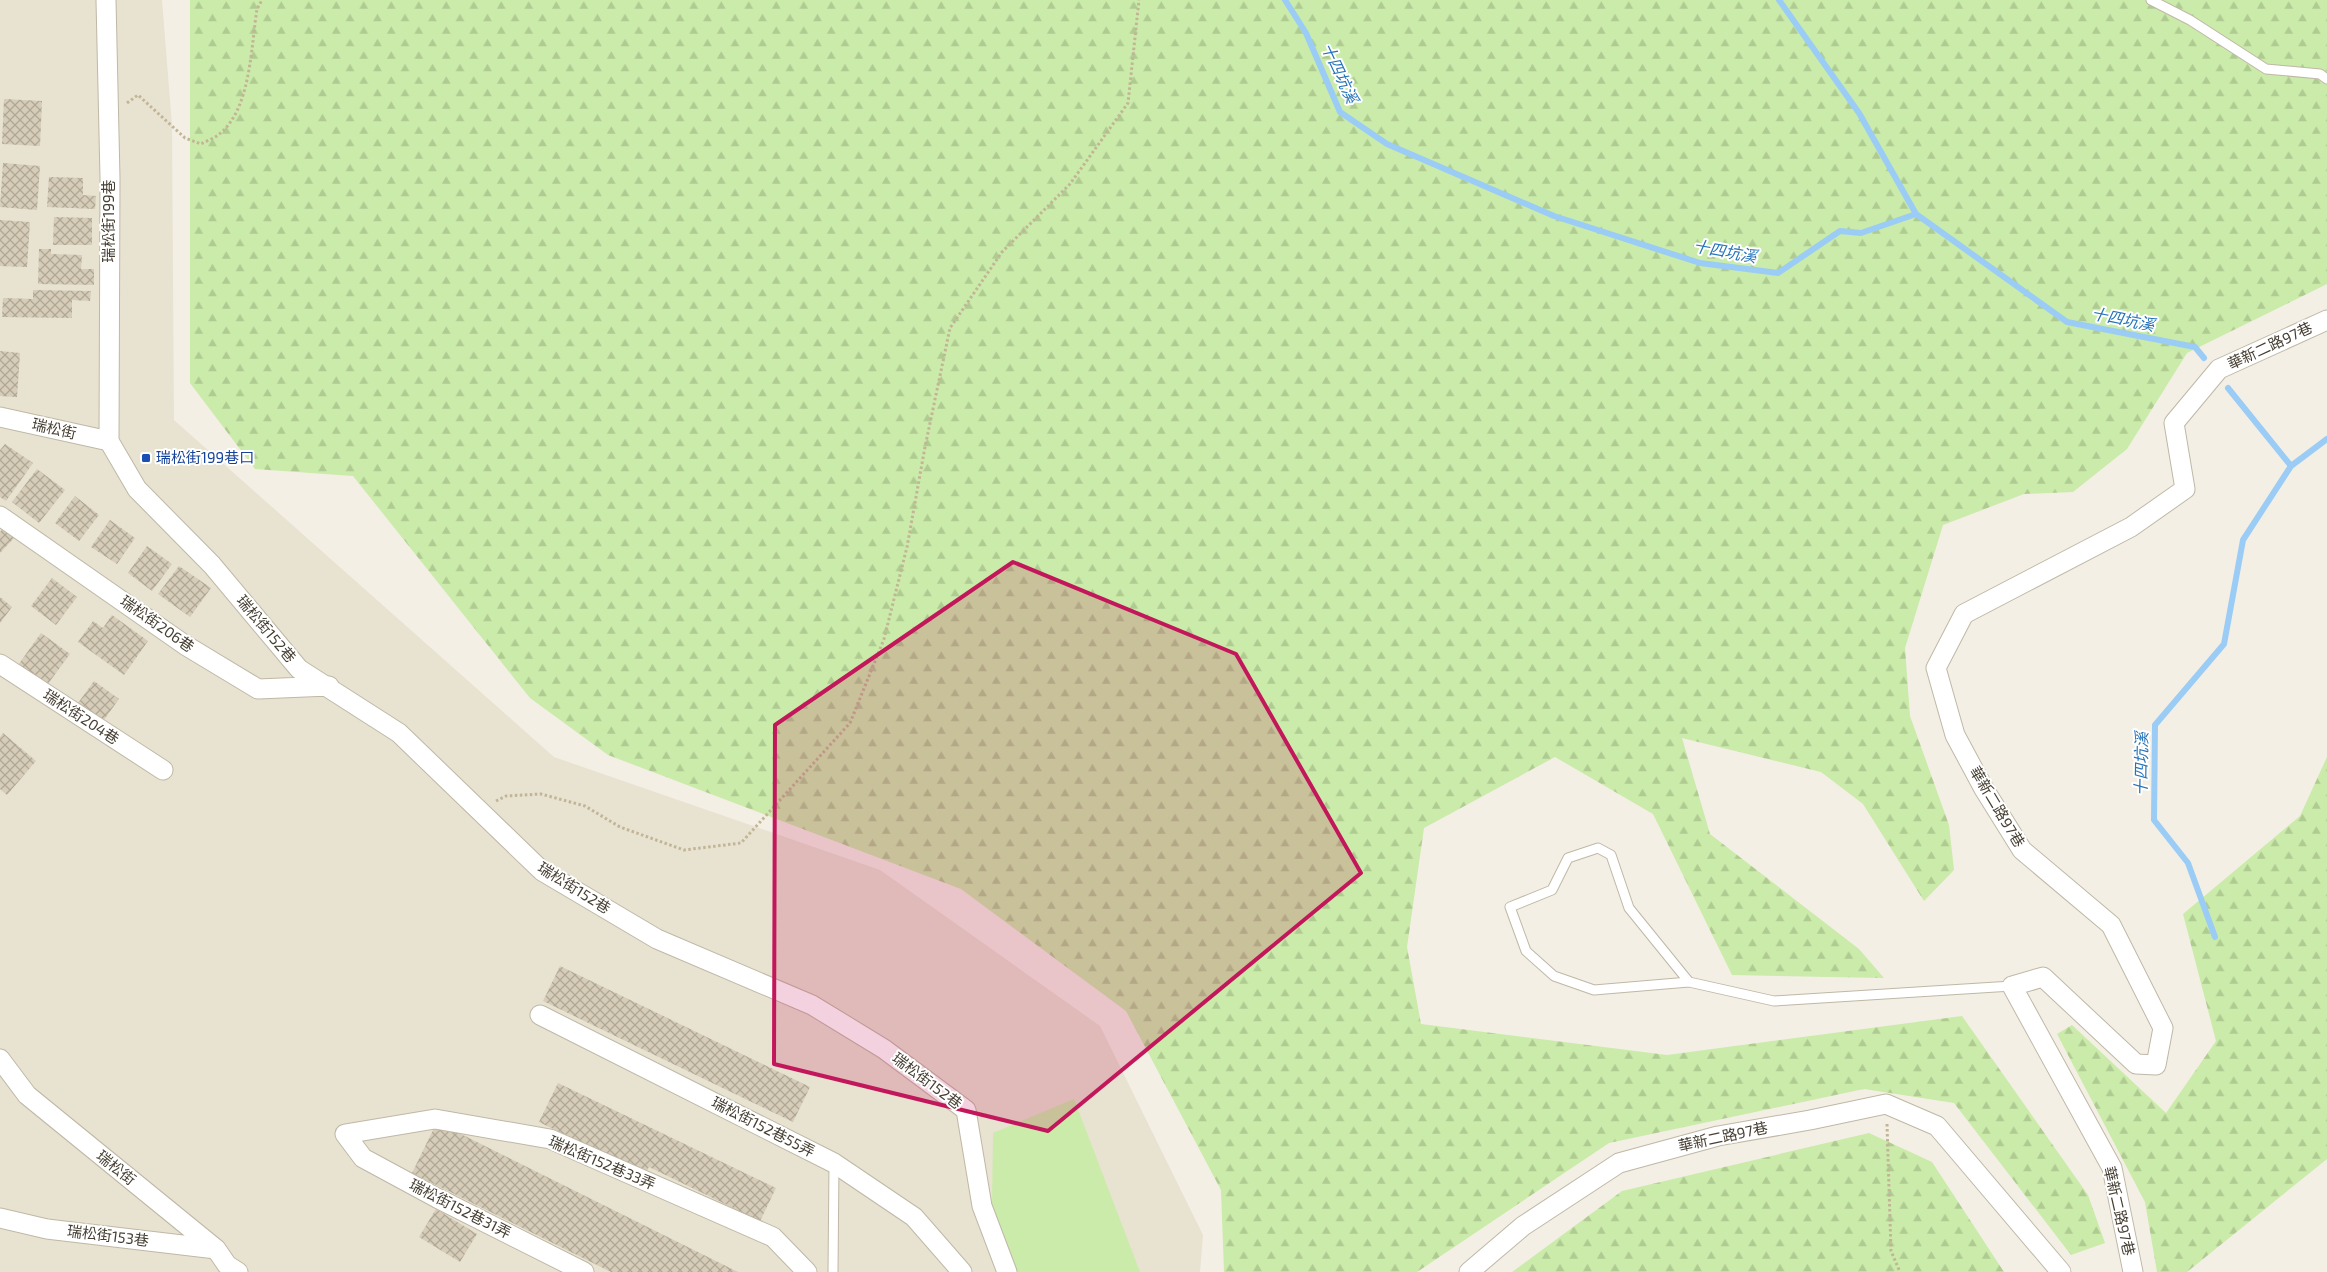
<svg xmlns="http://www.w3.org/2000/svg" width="2327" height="1272" font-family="'Exo 2','Noto Sans TC',sans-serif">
  <defs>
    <pattern id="forest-firs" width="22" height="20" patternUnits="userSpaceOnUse" patternTransform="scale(1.25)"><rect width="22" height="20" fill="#caeba9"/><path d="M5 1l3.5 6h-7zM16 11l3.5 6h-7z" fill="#afcb92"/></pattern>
    <pattern id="building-cross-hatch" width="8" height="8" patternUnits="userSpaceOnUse" patternTransform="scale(1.25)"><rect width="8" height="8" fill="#d6ccb8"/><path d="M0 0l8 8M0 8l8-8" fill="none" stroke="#afa796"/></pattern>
  </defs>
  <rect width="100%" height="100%" fill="#f3efe4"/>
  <path fill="#e8e2d1" d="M0,0H162L172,125L174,420L554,757L880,870L1100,1026L1203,1235L1200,1272H0Z"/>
  <path fill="#caeba9" d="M1074,1099L1140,1272H1018L992,1204L993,1133Z"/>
  <path fill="url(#forest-firs)" d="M190,0H2327V284L2187,353L2127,449L2073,492L2024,494L1943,525L1905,648L1910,716L1949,825L1954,870L1924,901L1863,804L1821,772L1682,738L1710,834L1859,949L1884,978L1732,975L1653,814L1555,757L1424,828L1407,947L1421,1024L1667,1055L1962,1016L2088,1195L2105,1243L2071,1255L1954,1103L1864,1089L1609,1143L1417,1272H1224L1221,1190L1126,1011L961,889L608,755L530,698L353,476L255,469L190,383Z
    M2327,757V1159L2187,1272H2157L2145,1202L2057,1034L2072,1025L2166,1113L2216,1041L2183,914L2300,816Z
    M1869,1133L1932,1162L2004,1272H1512L1622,1191Z"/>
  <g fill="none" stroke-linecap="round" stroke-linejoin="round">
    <path stroke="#9accf6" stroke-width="6" d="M1285,0L1306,33L1340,112L1387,144L1554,216L1700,263L1778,273L1840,231L1861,233L1916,214
      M1779,0L1859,113L1916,214L2067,322L2195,347L2204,358
      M2228,388L2291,466
      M2215,937L2188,863L2154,820L2155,725L2224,644L2243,540L2291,466L2327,439"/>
  </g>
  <path fill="url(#building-cross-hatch)" d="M4,99L42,101L40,146L2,144Z
    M3,163L40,166L37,210L0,207Z
    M49,177L83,178V195L96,196L95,209L47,207Z
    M54,217L92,218V245H53Z
    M0,220L30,222L27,267L0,266Z
    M39,249H51V254L82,255L81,269H94V285L38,284Z
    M33,290L91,291L90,301L72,300V318L2,317L3,298L33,299Z
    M0,351L20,353L17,397L0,396Z
    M5,444L33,463L6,501L0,497V450Z
    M37,469L65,490L39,523L12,502Z
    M75,496L99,515L79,541L55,523Z
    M110,520L135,538L117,564L91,547Z
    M4,527L15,537L0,553V532Z
    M147,546L172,564L152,591L128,573Z
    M179,566L211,588L190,617L158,594Z
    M52,578L77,597L56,625L31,606Z
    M0,597L12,607L0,623Z
    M112,615L148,641L124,675L78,642L93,621L103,628Z
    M41,633L70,654L39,696L11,675Z
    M94,681L119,699L98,728L73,710Z
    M3,733L36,761L7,795L0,789V737Z
    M560,966L810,1087L793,1122L543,1001Z
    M558,1083L776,1188L760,1221L649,1167L645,1174L539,1122Z
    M437,1122L738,1272H611L412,1173Z
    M436,1209L477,1234L460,1262L419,1237Z"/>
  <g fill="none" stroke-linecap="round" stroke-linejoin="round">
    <defs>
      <path id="lane" d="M2151,0L2190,20L2266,69L2320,74L2327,79
        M1689,982L1629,908L1611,855L1598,848L1568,858L1552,890L1510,907L1526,951L1554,976L1594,990L1689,982L1774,1001L2012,986
        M833,1272L834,1163"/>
      <path id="street" d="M106,0L110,178L109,441
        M0,417L109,441
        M109,441L137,489L212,565L299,669L399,733L542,871L657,939L812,1005L884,1049L966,1110L982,1206L1007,1272
        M0,516L185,645L258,689L329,686
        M0,664L163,770
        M540,1015L834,1163L914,1217L962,1272
        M0,1059L27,1095L216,1249L227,1265L238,1272
        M0,1218L47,1229L216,1249
        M584,1272L437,1198L363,1158L345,1134L435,1119L550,1139L773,1237L807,1272
        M1469,1272L1523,1226L1619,1163L1718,1136L1810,1120L1886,1104L1937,1126L2061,1272
        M2133,1272L2112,1168L2012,986L2043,977L2136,1064L2156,1065L2163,1028L2111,925L2022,850L1984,789L1955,735L1936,668L1964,614L2131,527L2185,489L2174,423L2219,369L2327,320"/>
    </defs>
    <use href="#lane" stroke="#bfb8a6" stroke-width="11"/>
    <use href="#street" stroke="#bfb8a6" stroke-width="21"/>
    <path stroke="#c2b596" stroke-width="3" stroke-dasharray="2.5 2.5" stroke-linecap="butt" d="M127,103L138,95L185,138L201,144C206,141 213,139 218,135C251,111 251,46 257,9L262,0
      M496,801L506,796L541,794L585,806L620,827L684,850L741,843L850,723L884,639L907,547L925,447L950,328L1002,252L1070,184L1128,103L1139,0
      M1887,1124L1891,1251L1900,1272"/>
    <use href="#lane" stroke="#fff" stroke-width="9"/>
    <use href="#street" stroke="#fff" stroke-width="19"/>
  </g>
  <path fill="#c2185b" fill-opacity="0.2" stroke="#c2185b" stroke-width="4" stroke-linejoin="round" d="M1013,562L1236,654L1361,873L1048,1131L774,1064L775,725Z"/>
  <rect fill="#1a4fb4" stroke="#fff" stroke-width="2" x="141" y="453" width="10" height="10" rx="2.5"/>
  <g text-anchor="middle" stroke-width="4" stroke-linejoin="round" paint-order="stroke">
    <g font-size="15" fill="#463f33" stroke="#fff">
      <text transform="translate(109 221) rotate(-90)" y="5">瑞松街199巷</text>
      <text transform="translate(2270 346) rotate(-25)" y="5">華新二路97巷</text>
      <text transform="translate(54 429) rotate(13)" y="5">瑞松街</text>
      <text transform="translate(157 624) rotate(35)" y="5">瑞松街206巷</text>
      <text transform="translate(266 629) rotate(50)" y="5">瑞松街152巷</text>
      <text transform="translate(81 717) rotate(33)" y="5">瑞松街204巷</text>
      <text transform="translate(1997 807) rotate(59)" y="5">華新二路97巷</text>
      <text transform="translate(574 888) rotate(32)" y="5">瑞松街152巷</text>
      <text transform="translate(927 1081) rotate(37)" y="5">瑞松街152巷</text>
      <text transform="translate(763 1127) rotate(27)" y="5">瑞松街152巷55弄</text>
      <text transform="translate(1723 1137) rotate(-12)" y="5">華新二路97巷</text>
      <text transform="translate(602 1163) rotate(23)" y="5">瑞松街152巷33弄</text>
      <text transform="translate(116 1168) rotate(39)" y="5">瑞松街</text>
      <text transform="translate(460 1209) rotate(27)" y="5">瑞松街152巷31弄</text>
      <text transform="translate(2119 1211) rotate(77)" y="5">華新二路97巷</text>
      <text transform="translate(108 1236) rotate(7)" y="5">瑞松街153巷</text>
    </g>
    <g font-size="15" fill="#164399" stroke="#fff" text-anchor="start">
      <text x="156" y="463">瑞松街199巷口</text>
    </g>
    <g font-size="16" font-style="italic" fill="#2573b9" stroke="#fff">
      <text transform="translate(1340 73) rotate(65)" y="6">十四坑溪</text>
      <text transform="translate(1725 251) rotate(10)" y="6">十四坑溪</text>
      <text transform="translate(2123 319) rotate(11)" y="6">十四坑溪</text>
      <text transform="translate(2141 764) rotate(-89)" y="6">十四坑溪</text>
    </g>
  </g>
</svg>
